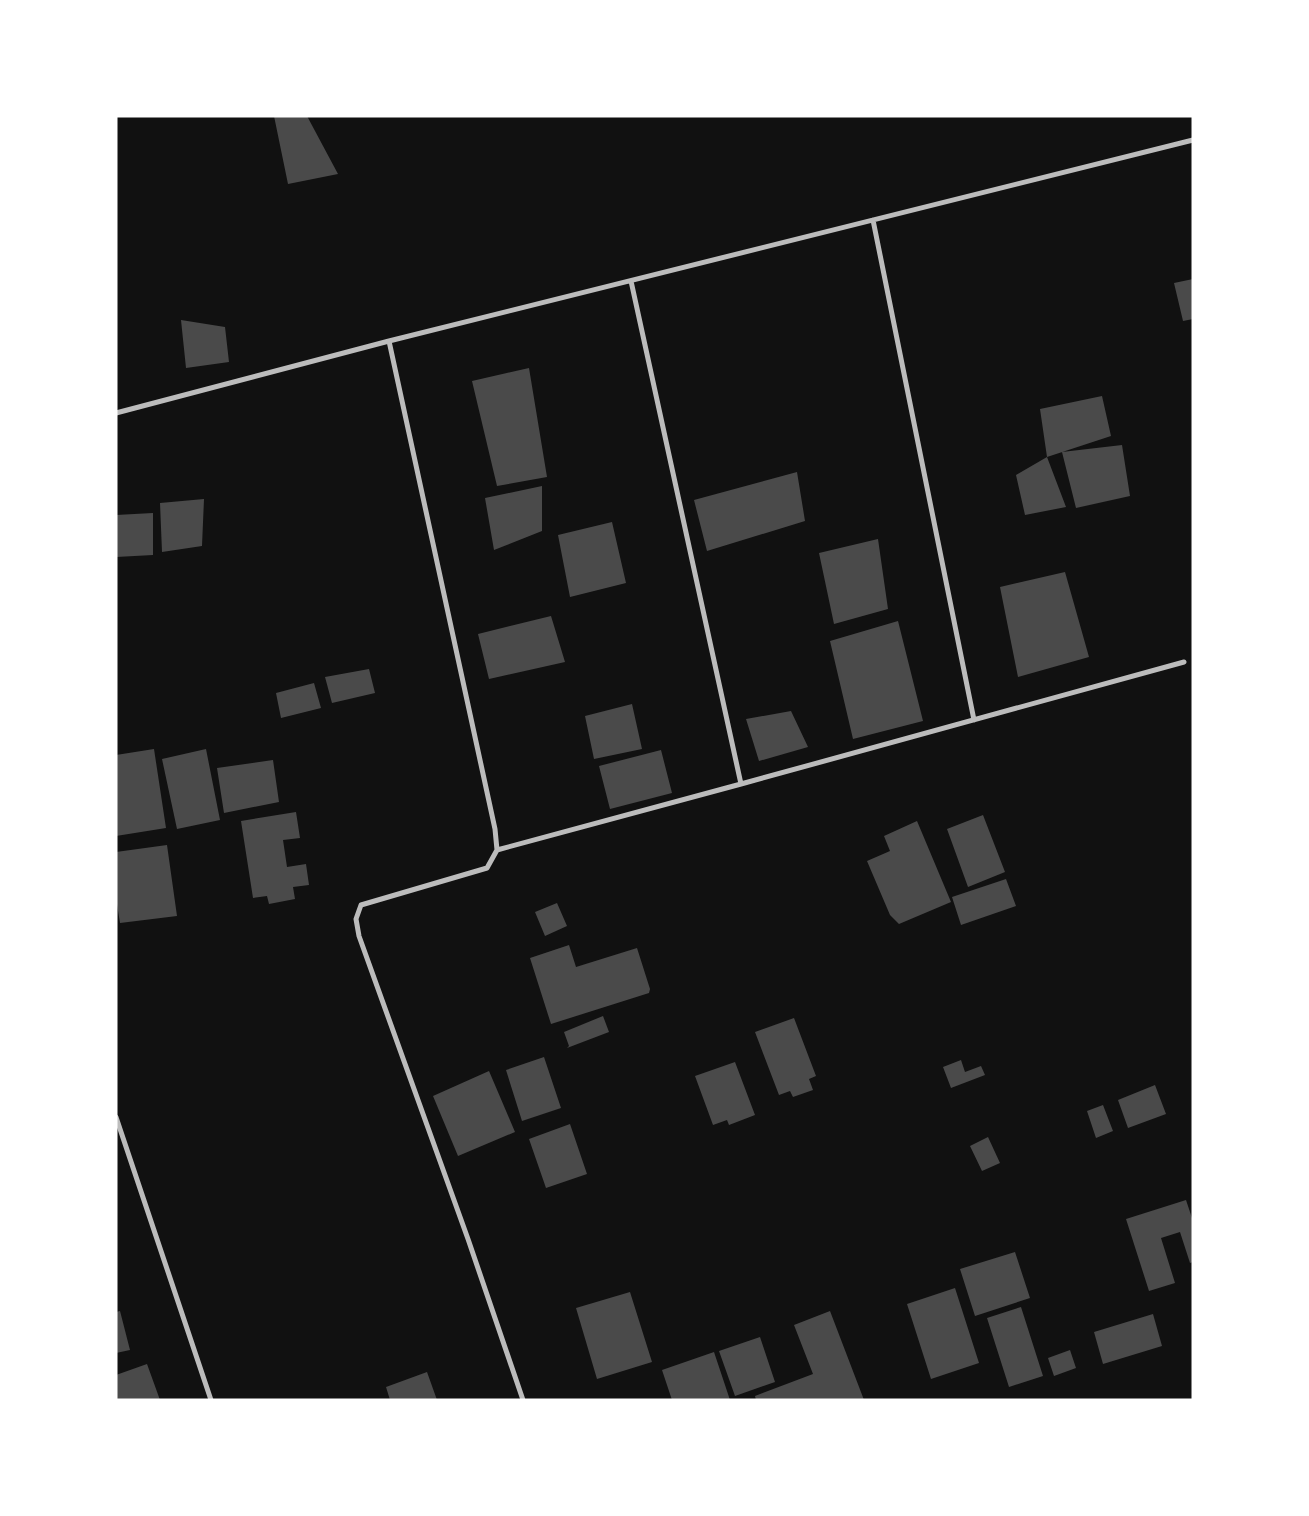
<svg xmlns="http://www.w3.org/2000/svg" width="1309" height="1516" font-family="Poppins,sans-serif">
  <rect width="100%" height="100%" fill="#111"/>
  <path fill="#4a4a4a" d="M274,116H307L338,174L288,184Z
    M1193,279V319L1183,321L1174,283Z
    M181,320L225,327L229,362L186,368Z
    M529,368L547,477L497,486L472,381Z
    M1102,396L1111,436L1047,457L1040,409Z
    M1122,445L1130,496L1076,508L1062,452Z
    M1047,457L1066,507L1025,515L1016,475Z
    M797,472L805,521L707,551L694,500Z
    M542,486V531L494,550L485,498Z
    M204,499L202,546L162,552L160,503Z
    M153,513V555L116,557V515Z
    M612,522L626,583L570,597L558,535Z
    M878,539L888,609L834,624L819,553Z
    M1065,572L1089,657L1018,677L1000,587Z
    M551,616L565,662L489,679L478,634Z
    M898,621L923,721L853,739L830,641Z
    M369,669L375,693L332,703L325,677Z
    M314,683L321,708L281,718L276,693Z
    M632,704L642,749L594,759L585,716Z
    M791,711L808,747L759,761L746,719Z
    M154,749L166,828L116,836V755Z
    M206,749L220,820L177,829L162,759Z
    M661,750L672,793L610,809L599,766Z
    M273,760L279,802L224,813L217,768Z
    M296,812L300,838L283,840L287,867L306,864L309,885L293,887L295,899L269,904L267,896L253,898L241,821Z
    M983,815L1005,872L968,887L947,829Z
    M917,821L951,902L899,924L890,915L867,861L890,851L884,836Z
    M167,845L177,916L120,923L116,898V852Z
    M1006,879L1016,906L961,925L952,897Z
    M557,903L567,926L545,936L535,912Z
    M569,945L576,967L637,948L650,989L649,993L551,1024L530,958Z
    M603,1016L609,1032L567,1048L569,1046L564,1032Z
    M794,1018L816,1076L809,1079L813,1090L793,1097L790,1091L779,1095L755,1032Z
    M544,1057L561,1108L522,1121L506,1070Z
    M961,1060L965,1072L981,1066L985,1075L951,1088L943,1067Z
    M735,1062L755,1115L729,1125L727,1120L713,1125L695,1076Z
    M489,1071L515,1132L458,1156L433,1096Z
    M1155,1085L1166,1114L1128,1128L1118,1100Z
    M1103,1105L1113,1131L1096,1138L1087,1111Z
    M570,1124L587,1174L546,1188L529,1139Z
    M988,1137L1000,1163L982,1171L970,1146Z
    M1186,1200L1193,1221V1262L1190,1263L1180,1232L1161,1238L1175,1283L1149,1291L1126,1219Z
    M1015,1252L1030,1298L975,1316L960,1269Z
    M955,1288L979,1363L931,1379L907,1304Z
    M630,1292L652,1362L597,1379L576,1308Z
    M1021,1307L1043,1376L1009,1387L987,1318Z
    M120,1311L130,1350L116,1353V1312Z
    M830,1311L864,1400H756L755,1396L813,1374L794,1325Z
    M1153,1314L1162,1346L1103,1364L1094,1332Z
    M760,1337L775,1382L735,1396L719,1351Z
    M1070,1350L1076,1368L1054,1376L1048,1358Z
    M714,1352L730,1400H672L662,1370Z
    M147,1364L160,1400H116V1375Z
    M427,1372L437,1400H390L386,1387Z"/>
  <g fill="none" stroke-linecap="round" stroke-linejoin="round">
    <path stroke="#bcbcbc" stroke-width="5" d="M873,220L974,720
      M631,281L741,784
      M389,341L495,829L497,850L487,868L361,905L356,919L359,936L468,1239L523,1400
      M116,413L389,341L1193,140
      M497,850L741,784L1184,662
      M116,1117L211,1400"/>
  </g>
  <rect width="1309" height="1516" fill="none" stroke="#ffffff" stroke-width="235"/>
</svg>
